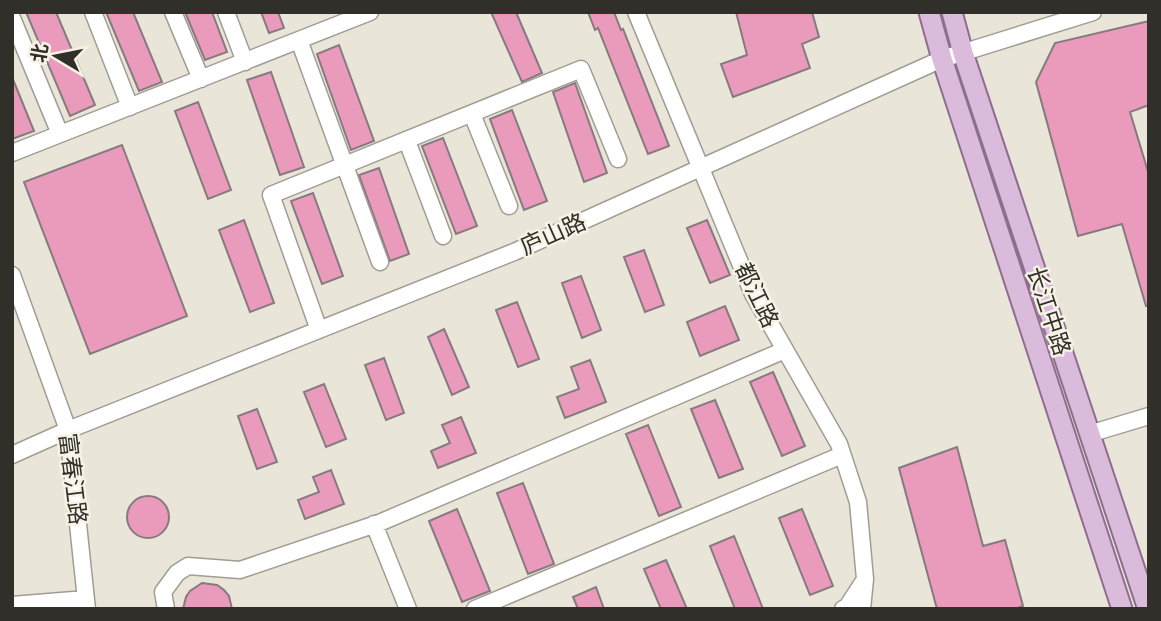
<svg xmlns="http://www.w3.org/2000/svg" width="1161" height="621" font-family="'Fira Sans','Noto Sans SC',sans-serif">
  <rect width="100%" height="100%" fill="#e9e5d9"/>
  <path fill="#ea9bbb" stroke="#867a7e" stroke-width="2" d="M26,12H56L95,105L70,116Z
    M106,12H133L162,82L139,91Z
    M185,12H212L227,52L205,60Z
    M261,12H278L284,28L269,33Z
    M491,12H516L542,73L522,82Z
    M588,12H614L621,30L623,29L669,146L648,154L598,28L595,30Z
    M736,12H812L819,37L802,44L810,68L733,97L721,64L747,55Z
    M1149,21V105L1130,112L1149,175V306H1146L1122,224L1078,236L1036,82L1055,43Z
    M339,45L374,141L351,150L317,54Z
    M271,72L304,167L280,175L247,80Z
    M12,77L34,131L12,139Z
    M575,83L607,173L584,182L553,92Z
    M198,102L231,190L208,199L175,111Z
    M512,110L547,201L524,210L490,119Z
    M443,138L477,226L456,234L422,146Z
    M122,145L187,316L90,354L24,182Z
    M379,168L409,254L390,261L359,175Z
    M313,193L343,276L322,284L291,201Z
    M244,220L274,303L250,312L219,230Z
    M707,220L730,275L710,283L687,228Z
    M644,250L664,305L645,312L624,257Z
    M581,276L601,330L582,338L562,283Z
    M517,302L539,359L518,367L496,310Z
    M725,306L739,340L700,356L687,322Z
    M444,329L469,387L452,395L428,337Z
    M384,358L404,413L386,420L365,365Z
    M590,360L606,402L565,418L557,397L579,389L571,367Z
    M773,372L805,446L782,456L750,382Z
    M324,384L346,439L326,447L304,392Z
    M715,400L743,469L719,478L691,409Z
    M257,409L277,462L257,469L238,416Z
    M461,417L476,453L438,468L431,451L450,443L442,425Z
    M648,425L681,507L659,516L626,434Z
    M957,447L983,546L1005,540L1023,606L1015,609H937L899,468Z
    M331,470L344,504L305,519L298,500L319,492L313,477Z
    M523,483L554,564L528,574L497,493Z
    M127 517a21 21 0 1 1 42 0a21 21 0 1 1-42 0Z
    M457,509L490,591L462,602L429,521Z
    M802,509L833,586L810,595L779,518Z
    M734,536L763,609H735L710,546Z
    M666,560L687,609H661L644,569Z
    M202,583L217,585L224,590L229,596L232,609H183L186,597L190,591Z
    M596,587L604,609H578L573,597Z"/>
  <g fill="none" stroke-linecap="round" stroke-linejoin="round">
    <defs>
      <path id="minor" d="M93,12L130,107
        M173,12L201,79
        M226,12L245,62
        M636,12L753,294L839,444L858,502L865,579L862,609
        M12,18L60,134
        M299,40L380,262
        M472,114L509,206
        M407,141L443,236
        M12,153L370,12
        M12,275L68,430L87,609
        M319,330L271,195L581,69L618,159
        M1089,434L1149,416
        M12,455L68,430L514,252L942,59L1093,12
        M374,524L408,609
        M12,605L86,599
        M166,609L163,592L177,573L188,566L240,570L379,523L785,350
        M475,609L842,455
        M843,609L847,607L864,581"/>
      <path id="major" d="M929,12L942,59L1122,609
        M952,12L963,53L1148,609"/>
    </defs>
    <use href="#minor" stroke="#a29d92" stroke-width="19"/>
    <use href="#major" stroke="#8f6d8d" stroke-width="23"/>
    <use href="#minor" stroke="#fff" stroke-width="16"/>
    <use href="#major" stroke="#dabbdb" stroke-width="19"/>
  </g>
  <g text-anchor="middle" stroke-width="5" stroke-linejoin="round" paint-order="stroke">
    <g font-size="23" fill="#312f2a" stroke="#f6f2e6">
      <text transform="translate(553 234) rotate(-24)" y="8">庐山路</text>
      <text transform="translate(757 295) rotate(64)" y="8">都江路</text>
      <text transform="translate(1049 311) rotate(72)" y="8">长江中路</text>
      <text transform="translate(73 479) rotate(83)" y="8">富春江路</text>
    </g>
  </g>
  <rect width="1161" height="621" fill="none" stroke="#312f2a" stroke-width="28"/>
  <g transform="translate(56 56) rotate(280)" stroke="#f6f2e6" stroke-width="5" paint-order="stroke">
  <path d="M0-5L12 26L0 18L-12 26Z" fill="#312f2a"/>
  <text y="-10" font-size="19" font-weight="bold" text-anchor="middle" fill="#312f2a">北</text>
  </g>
</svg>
